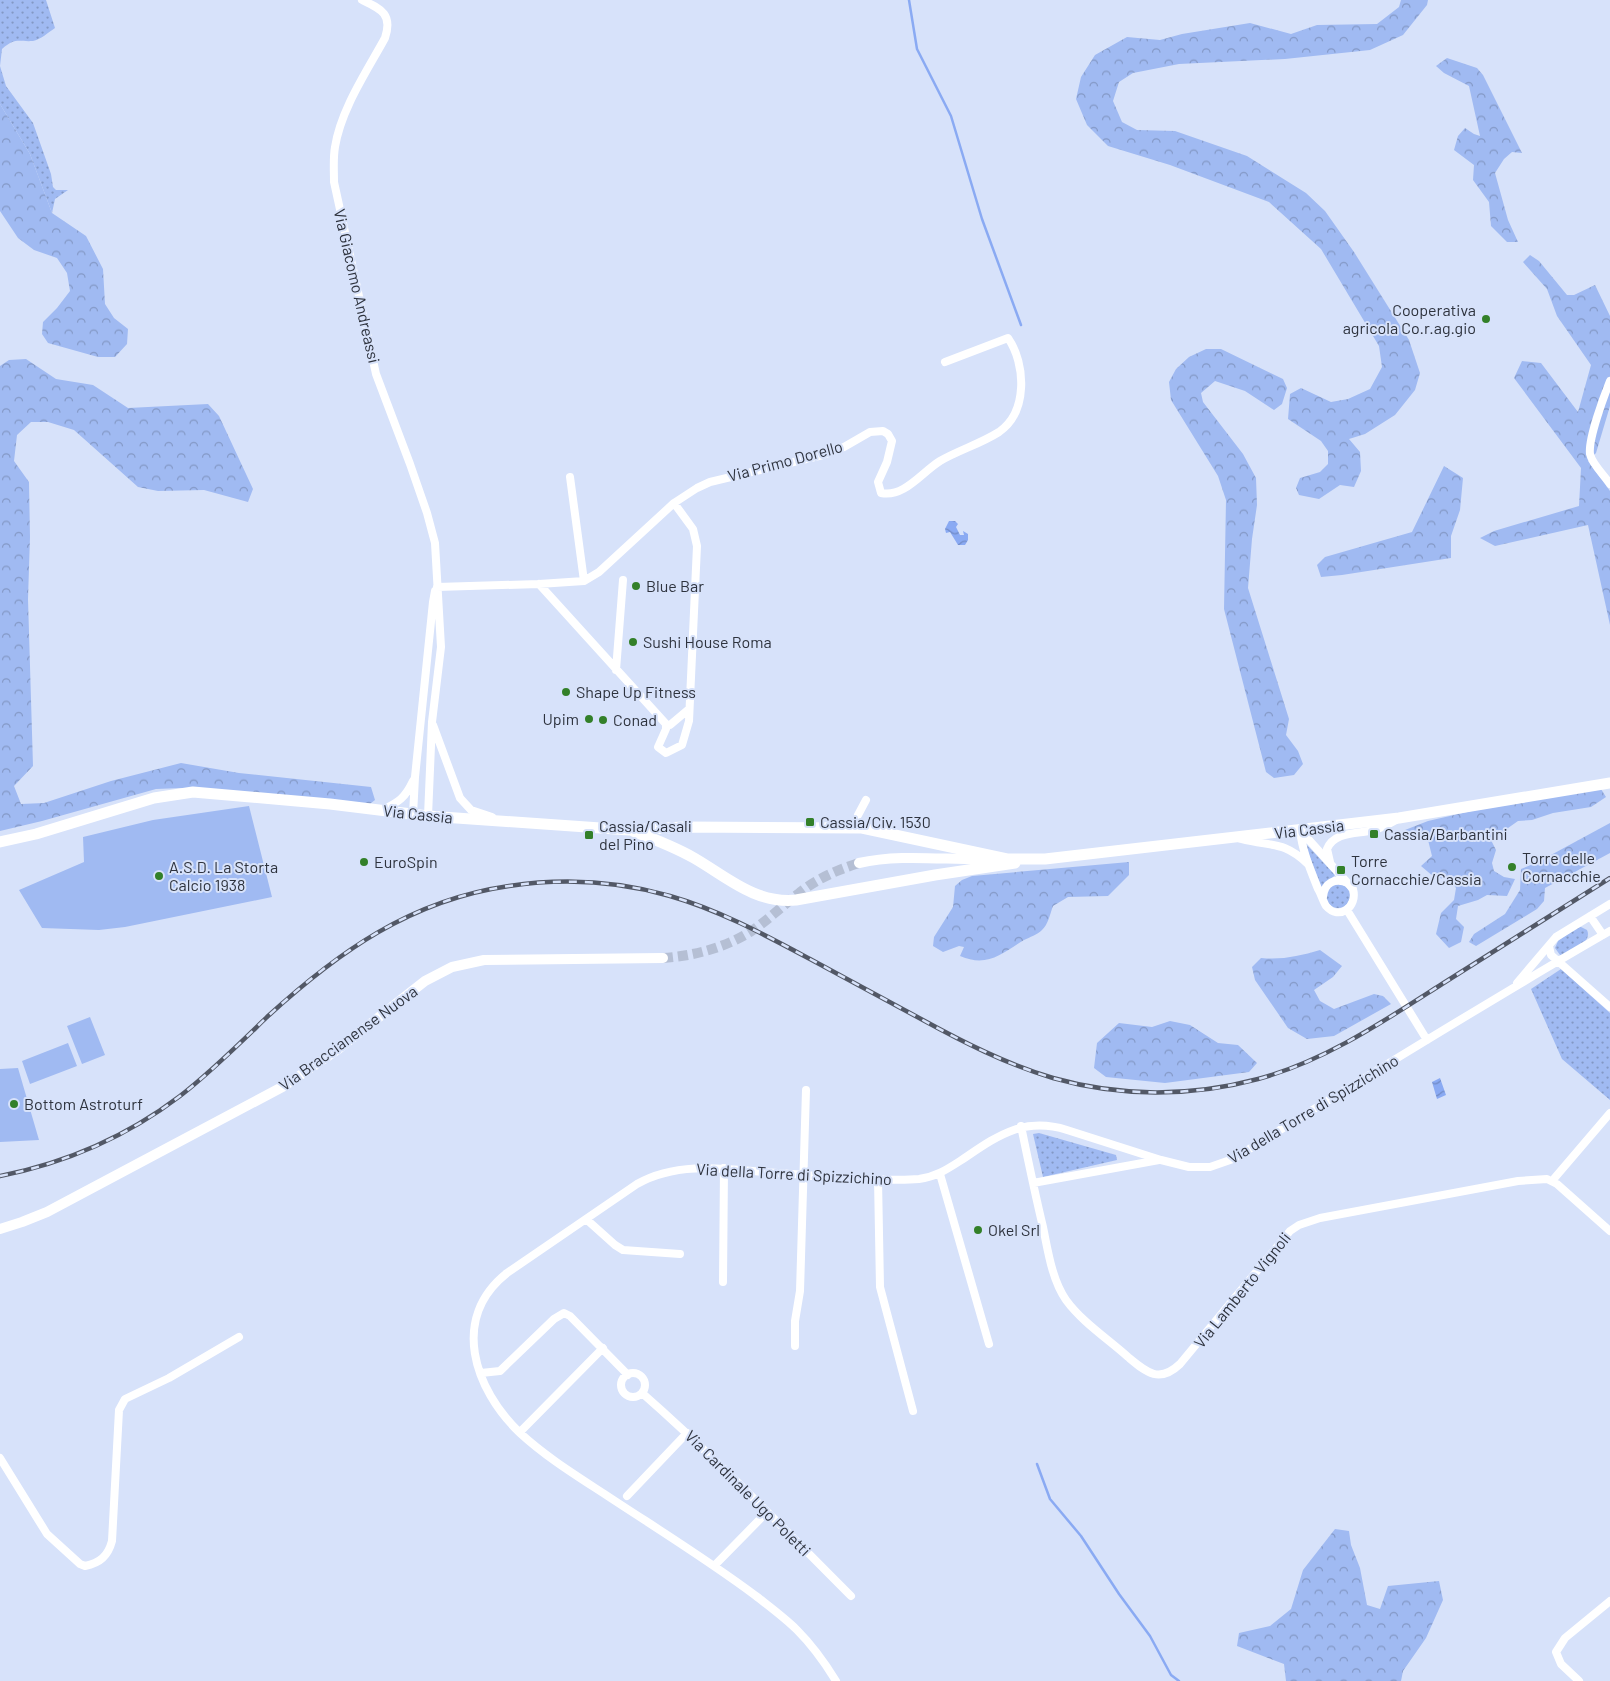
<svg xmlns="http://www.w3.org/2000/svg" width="1610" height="1681" font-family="Barlow,sans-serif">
  <defs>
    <pattern id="grass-dots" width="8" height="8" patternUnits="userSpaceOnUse" patternTransform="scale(1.25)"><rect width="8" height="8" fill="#a0baf2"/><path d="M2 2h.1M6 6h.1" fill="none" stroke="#8398c5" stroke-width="1.8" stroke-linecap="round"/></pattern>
    <pattern id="forest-crowns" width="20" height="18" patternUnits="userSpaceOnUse" patternTransform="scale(1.25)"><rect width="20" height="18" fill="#a0baf2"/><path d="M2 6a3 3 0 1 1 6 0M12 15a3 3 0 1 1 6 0" fill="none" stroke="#8398c5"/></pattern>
    <pattern id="water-waves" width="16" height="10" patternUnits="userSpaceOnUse" patternTransform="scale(1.25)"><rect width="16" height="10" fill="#8aaaf3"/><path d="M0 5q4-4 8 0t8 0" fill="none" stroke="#718bc6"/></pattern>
  </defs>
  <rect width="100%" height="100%" fill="#d7e2fa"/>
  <path fill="url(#grass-dots)" d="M0,0H46L55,28C49,32 40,40 33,41C18,42 16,37 2,49L0,66L6,86L33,123L51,174L53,187L56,190H68L55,199L52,213L30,154L0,104Z
    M1306,844L1335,875L1322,888L1306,847Z
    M1326 896a12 12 0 1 1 24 0a12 12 0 1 1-24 0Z
    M1579,926L1587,930C1593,942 1570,955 1560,955L1555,948L1558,941Z
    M1561,969L1610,1013V1100L1562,1059L1531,989Z
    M1039,1133L1116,1155L1117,1160L1043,1177L1033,1134Z"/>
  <path fill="url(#forest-crowns)" d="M1401,0H1428L1427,5L1403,35L1370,50L1285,59L1179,64L1133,73L1119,82L1113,101L1122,122L1137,130L1175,131L1247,156L1306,193L1325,211L1354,252L1409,340L1420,373L1415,390L1395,415L1365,434L1349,439L1360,452L1361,471L1354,487L1340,485L1319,499L1299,495L1296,488L1300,478L1320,472L1328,464V451L1321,441L1288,419L1290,394L1301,388L1331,402L1348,399L1370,389L1382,367L1379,346L1321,249L1269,202L1170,165L1108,146L1087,125L1076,99L1081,77L1095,55L1127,37L1160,40L1182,34L1250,23L1291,34L1317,25L1377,24L1399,7Z
    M1447,58L1477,68L1483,75L1522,153L1512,152L1504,159L1495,173L1508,220L1518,242H1507L1491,226L1489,202L1473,180L1474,165L1454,150L1458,136L1465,128L1474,134L1480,136L1469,86L1444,73L1436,66Z
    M0,104L30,154L52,213L86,236L103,269L105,304L114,318L128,329L127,344L115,357H98L48,343L42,334L43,322L57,308L70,291L67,273L57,258L34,250L18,238L0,211Z
    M1530,255L1539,261L1567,295H1574L1595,285L1610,316V406L1596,453L1588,461L1610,491V625L1588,525L1495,546L1480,538L1494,531L1579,506L1581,468L1514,378L1522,361L1541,363L1578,412L1591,365L1557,316L1547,289L1523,262Z
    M1206,349H1221L1283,379L1287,388L1282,404L1274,410L1245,391L1215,381L1201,393L1203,402L1243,454L1256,478L1257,505L1252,539L1248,588L1289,719L1286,735L1298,751L1303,764L1294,775L1274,778L1266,772L1224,609L1226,500L1218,476L1171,400L1169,382L1176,369L1189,357Z
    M26,359L56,379L93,385L128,408L208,404L219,416L253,489L248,502L204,490L158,491L138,487L74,430L48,422H31L17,435L14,461L29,482L30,537L28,599L33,766L14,786L21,804L44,803L111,781L181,763L239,773L371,787L375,800L366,807L181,788L156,789L42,821L0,831V366L9,360Z
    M1444,466L1463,478L1460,510L1451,536V558L1342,575L1321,577L1317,565L1325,557L1412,532Z
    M1601,789L1606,797L1591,807L1553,813L1532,820L1518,821L1491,840L1496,850L1492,863L1494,871L1504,877L1515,879L1507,896L1487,895L1478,900L1458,906L1456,919L1464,927L1461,942L1449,948L1436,934L1441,913L1454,900L1456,888L1450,880L1434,877L1421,866L1432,856L1427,836L1407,838L1405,830L1428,821L1524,799Z
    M1610,823V853L1545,888L1544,901L1537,909L1476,946L1469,942L1474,934L1505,914L1520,890L1521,869L1538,862Z
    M1129,862V875L1108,896L1068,897L1053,906C1050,914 1048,925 1042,930C1037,935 1030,937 1024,940C1002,953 988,968 960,956L964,947L959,946L943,952L933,946L934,937L953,907L955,886L962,880L972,876Z
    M1320,950L1342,966L1333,977L1314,990L1320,1001L1334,1009L1374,994L1383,996L1391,1004L1334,1036L1307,1039L1288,1028L1255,980L1252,967L1261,958C1282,960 1300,956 1320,950Z
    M1170,1021L1190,1025L1218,1043L1238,1045L1257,1063L1249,1072L1165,1083L1106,1077L1094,1068L1097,1043L1119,1023L1152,1027Z
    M1335,1529L1349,1531L1351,1545L1360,1568L1367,1605L1380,1609L1388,1586L1439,1581L1443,1600L1426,1638L1403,1671L1401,1681H1286L1284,1664L1237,1646L1239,1633L1270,1626L1291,1609L1303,1570Z"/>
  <path fill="#a0baf2" d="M249,806L272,897L125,927L99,930L42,928L19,890L84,862L83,837L153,820Z
    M90,1017L105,1055L82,1064L67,1026Z
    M68,1043L77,1066L30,1084L22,1061Z
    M18,1068L39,1140L0,1142V1069Z"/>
  <path fill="url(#water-waves)" d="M949,521H955L958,524L956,527L960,535H964L963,531L968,534V540L965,545H958L950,532L946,533L945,529Z
    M1440,1078L1446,1095L1437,1099L1432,1082Z"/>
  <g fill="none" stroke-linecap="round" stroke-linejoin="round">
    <path stroke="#8aaaf3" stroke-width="2.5" d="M909,0L917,49L951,116L982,219L1021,325
      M1037,1464L1050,1499L1081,1536L1119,1594L1150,1636L1171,1675L1179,1681"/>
    <path stroke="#b5bfd4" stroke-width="10" stroke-dasharray="10 5" stroke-linecap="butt" d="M663,958C693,956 724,948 750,932C767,921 782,906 798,894C816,879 837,870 859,863"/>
    <path stroke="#fff" stroke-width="8" d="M362,0C381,9 393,14 385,38C367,71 341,109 335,147C333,158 334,170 334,182L376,374L410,464L427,513L435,543L441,647L432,722L428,816
      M1610,381C1604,396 1588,439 1590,454C1592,464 1604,475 1610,484
      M570,477L584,581
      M539,584L666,724V729L658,747L666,753L682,745L689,721L697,546L693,529L674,503
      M437,587L539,584L584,581L599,572L674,503L697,488L710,482L823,455L844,447L870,432L883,431L888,434L892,441L887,462L878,482L881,493C904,498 922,472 940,461C959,450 980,444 999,432C1028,412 1026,364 1008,338L945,362
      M616,670L623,580
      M666,724L670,725L689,709
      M433,725L460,798L471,810L492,817
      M382,810C399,802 405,798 413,781
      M413,815L415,777L433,602L435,591
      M858,815L866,800
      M1300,830L1353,889C1358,907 1339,921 1326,906C1323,901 1321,894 1318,889C1310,869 1302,850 1300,830Z
      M1241,839C1271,847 1283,840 1308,864
      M1330,862L1327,849C1334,831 1358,834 1374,830C1382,828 1389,824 1396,820
      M1323,897C1324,883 1335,877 1348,883
      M1347,910L1427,1040
      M1590,916L1603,935
      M1549,946L1551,955L1610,1007
      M1517,983L1556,937L1610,904
      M1021,1126C1028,1160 1035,1194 1043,1227C1048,1251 1052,1280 1066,1300C1082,1322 1108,1339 1128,1357C1146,1372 1159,1384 1180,1364L1290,1231L1299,1225L1320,1218L1518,1181L1547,1179L1557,1184L1610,1231
      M940,1174L989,1344
      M878,1179L880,1287L913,1411
      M1552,1181L1610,1113
      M1033,1183L1159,1160
      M586,1219L615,1245L623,1250L680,1254
      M723,1282L724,1168
      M795,1346V1321L800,1291L806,1090
      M481,1373L500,1371L554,1319L564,1313L570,1316L628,1375
      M621 1385a12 12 0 1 1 24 0a12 12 0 1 1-24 0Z
      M642,1393C715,1457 782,1527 851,1596
      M520,1432L603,1348
      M0,1458L47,1534L80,1564L85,1566C100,1563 108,1556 112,1541L119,1410L125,1399L169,1378L239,1337
      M627,1496L687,1433
      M714,1566L767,1512
      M836,1681C825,1663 812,1645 797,1630C785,1618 770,1607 756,1596C708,1560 656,1528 606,1495C577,1476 546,1457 520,1433C474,1389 450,1318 507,1273L637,1184C675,1162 721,1168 763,1172C792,1174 821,1176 850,1178C873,1179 896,1181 919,1179C935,1177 946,1170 960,1161C996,1137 1022,1116 1067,1130L1161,1160L1189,1167H1210L1233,1159C1358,1082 1483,1004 1610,931
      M1579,1681L1561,1664L1556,1652L1565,1638L1610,1601"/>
    <path stroke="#fff" stroke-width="10" d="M859,863C903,853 950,861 996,859
      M0,1229L22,1222L47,1212L286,1085L337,1050L425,981L452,967L484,960L663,958"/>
    <path stroke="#fff" stroke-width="11" d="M633,831C654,839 675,847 694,858C727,877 755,904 796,900L935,875L1015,863
      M0,842L36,834L154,798L193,792L330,804L428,816L629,830L684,827L862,828L1007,859H1045L1399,818L1610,783"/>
    <defs>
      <path id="rail" d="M0,1176C66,1163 126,1137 180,1096C211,1072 239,1044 267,1017C338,952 411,900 509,886C562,878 618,881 670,896C719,910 765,935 810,959C847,979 884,999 921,1019C963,1042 1006,1064 1053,1078C1120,1097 1191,1097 1258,1079C1325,1061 1384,1021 1442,984C1498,949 1554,913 1610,878"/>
    </defs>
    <use href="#rail" stroke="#525866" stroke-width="4.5"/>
    <use href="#rail" stroke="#d7e2fa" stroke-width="2.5" stroke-dasharray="8" stroke-linecap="butt"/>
  </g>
  <g fill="#338029" stroke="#d7e2fa" stroke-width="2">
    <circle cx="1486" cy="319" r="5"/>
    <circle cx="636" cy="586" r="5"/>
    <circle cx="633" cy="642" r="5"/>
    <circle cx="566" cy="692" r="5"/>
    <circle cx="589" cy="719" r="5"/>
    <circle cx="603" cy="720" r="5"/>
    <rect x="805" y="817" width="10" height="10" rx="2.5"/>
    <rect x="1369" y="829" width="10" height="10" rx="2.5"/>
    <rect x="584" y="830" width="10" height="10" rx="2.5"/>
    <circle cx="364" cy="862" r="5"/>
    <circle cx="1512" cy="867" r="5"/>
    <rect x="1336" y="865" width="10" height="10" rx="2.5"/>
    <circle cx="159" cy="876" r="5"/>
    <circle cx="14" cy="1104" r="5"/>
    <circle cx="978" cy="1230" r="5"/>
  </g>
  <g text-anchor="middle" stroke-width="4" stroke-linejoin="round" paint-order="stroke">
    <g font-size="16" fill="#2e333e" stroke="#d7e2fa">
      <text transform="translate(357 286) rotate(77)" y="6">Via Giacomo Andreassi</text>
      <text transform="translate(785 461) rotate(-15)" y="6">Via Primo Dorello</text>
      <text transform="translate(418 814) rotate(6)" y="6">Via Cassia</text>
      <text transform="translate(1309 829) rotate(-7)" y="6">Via Cassia</text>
      <text transform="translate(348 1038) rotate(-36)" y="6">Via Braccianense Nuova</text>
      <text transform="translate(1313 1109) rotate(-31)" y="6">Via della Torre di Spizzichino</text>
      <text transform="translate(794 1174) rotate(3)" y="6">Via della Torre di Spizzichino</text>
      <text transform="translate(1242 1290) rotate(-51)" y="6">Via Lamberto Vignoli</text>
      <text transform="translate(748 1493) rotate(45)" y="6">Via Cardinale Ugo Poletti</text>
    </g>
    <g font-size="16" fill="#2e333e" stroke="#d7e2fa" text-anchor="start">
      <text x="1476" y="316" text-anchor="end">Cooperativa<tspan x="1476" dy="18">agricola Co.r.ag.gio</tspan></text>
      <text x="646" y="592">Blue Bar</text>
      <text x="643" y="648">Sushi House Roma</text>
      <text x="576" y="698">Shape Up Fitness</text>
      <text x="579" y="725" text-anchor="end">Upim</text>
      <text x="613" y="726">Conad</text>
      <text x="820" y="828">Cassia/Civ. 1530</text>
      <text x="599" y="832">Cassia/Casali<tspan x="599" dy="18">del Pino</tspan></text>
      <text x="1384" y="840">Cassia/Barbantini</text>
      <text x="1522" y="864">Torre delle<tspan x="1522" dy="18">Cornacchie</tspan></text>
      <text x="1351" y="867">Torre<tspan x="1351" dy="18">Cornacchie/Cassia</tspan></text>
      <text x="374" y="868">EuroSpin</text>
      <text x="169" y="873">A.S.D. La Storta<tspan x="169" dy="18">Calcio 1938</tspan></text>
      <text x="24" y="1110">Bottom Astroturf</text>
      <text x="988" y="1236">Okel Srl</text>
    </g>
  </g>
</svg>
